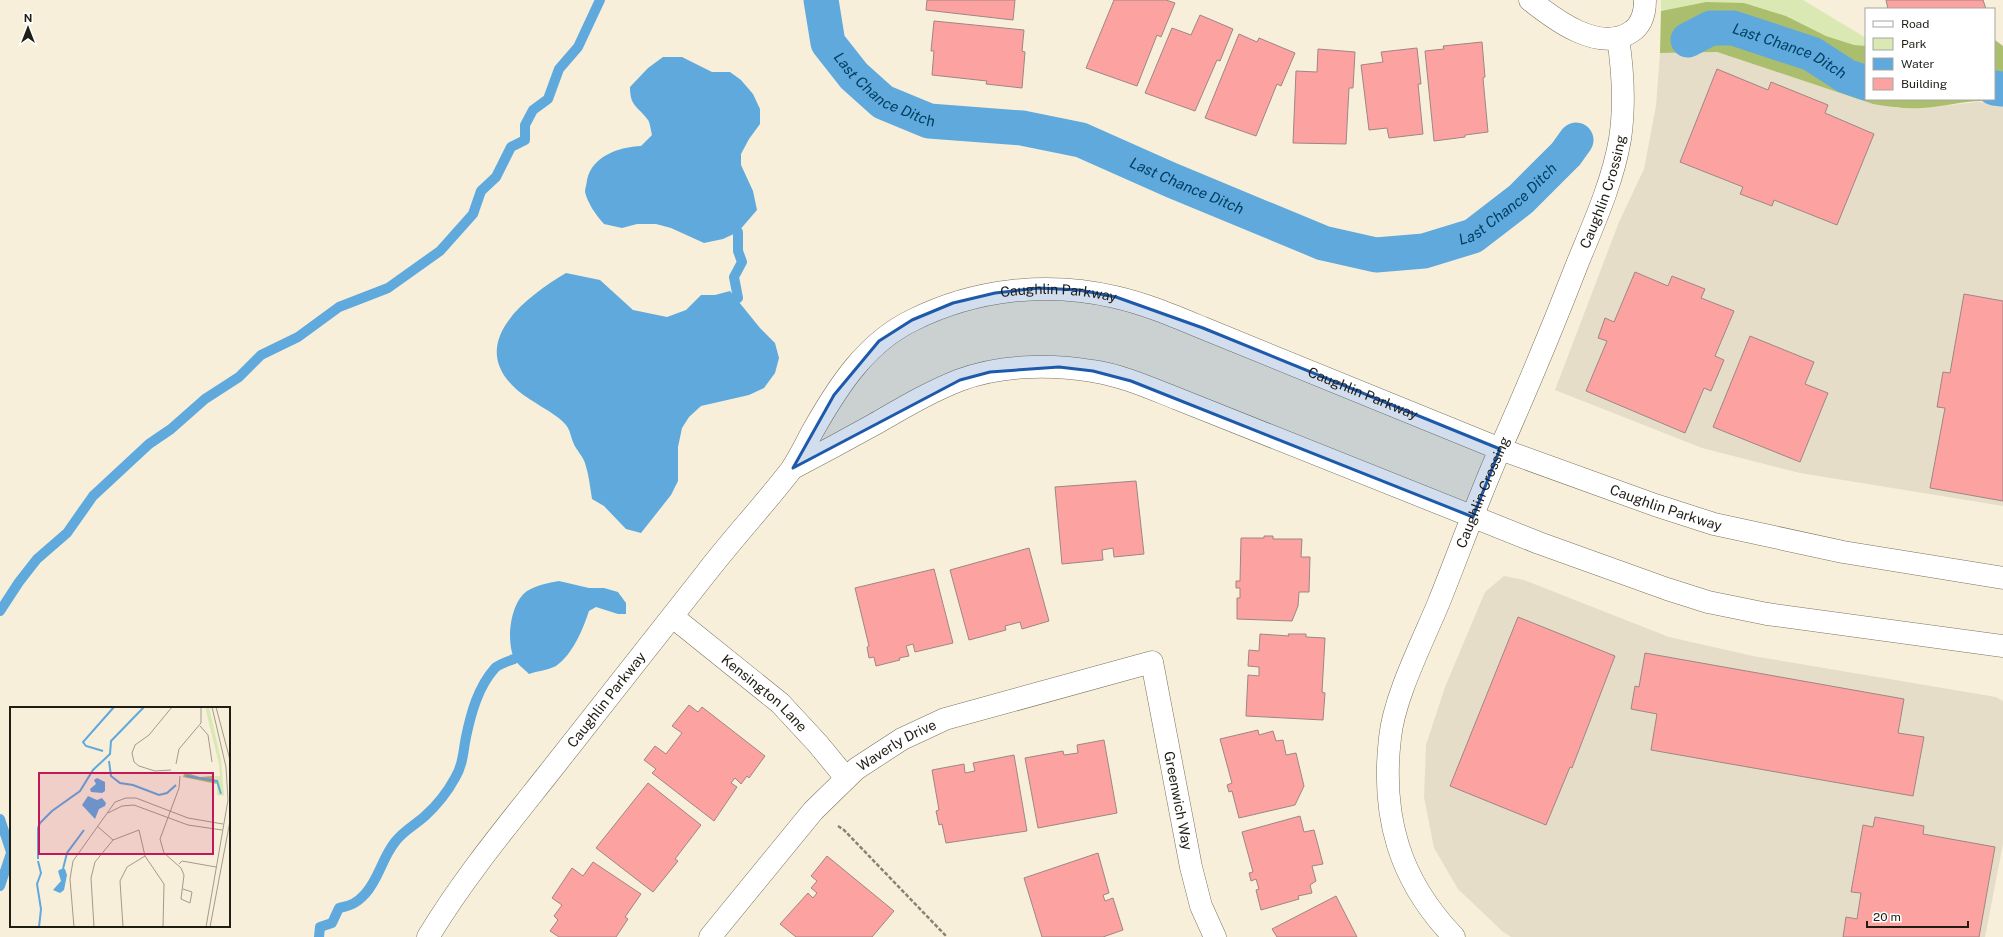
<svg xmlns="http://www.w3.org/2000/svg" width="2003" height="937" font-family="'Public Sans',sans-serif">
  <rect width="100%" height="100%" fill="#f7efda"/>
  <path fill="#e6ddc9" d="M1717,52L1873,104L1898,108H1922L1978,102L2003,104V506L1800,473L1702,448L1555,390L1619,222L1644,169L1656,106L1660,53Z
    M1504,576L1524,580L1669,637L1753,656L1996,697L2003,701V844L1985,937H1511L1502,931L1458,889L1434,848L1424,797L1426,745L1445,687L1485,592Z"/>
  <path fill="#dae9b3" d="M1661,0H1803L1866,38V46H1854L1826,36L1786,16L1706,2L1661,11Z"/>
  <path fill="#aabe6e" d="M1706,2L1744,3L1786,16L1826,36L1854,45L1866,46V99H1994L1995,40L2003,46V104C1978,96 1948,107 1922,108C1906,109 1890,107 1873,104L1717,52L1660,53L1661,11Z"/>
  <path fill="#5fa9dd" d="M663,57H682L712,72H730L741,80L753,94L760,109V124L749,139L741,154V165L753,191L757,210L738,232L723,239L704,243L671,228L656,224H637L622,228L604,224C596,215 588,204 585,192C585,188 587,183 587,180C592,156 619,147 641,146L652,135C651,131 650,123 648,120C638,106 630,107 630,87L648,68Z
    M566,273L600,280L633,310L667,317L686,310L701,295H715L730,291L760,328L775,343L779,358L775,373L764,388L749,395L701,406L689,417L682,428L678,447V481L671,495L641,533L626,529L604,506L592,499C590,487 589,475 585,463C583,456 576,450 573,442C571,437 570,430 566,425C558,414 527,400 515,388C466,342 527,296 566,273Z
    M559,581L589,588H604L618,592L626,603V614H618L596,607L589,611C583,629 573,654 556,666C549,670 537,671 529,674C524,669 517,664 514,658C506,641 510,603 527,591C537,585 548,583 559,581Z"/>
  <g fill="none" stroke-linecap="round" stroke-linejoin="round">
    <path stroke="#5fa9dd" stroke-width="10" d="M738,232V251L742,262L734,277L738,298
      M0,611L19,582L37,559L67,533L93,496L149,444L171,429L205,399L239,377L261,355L298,337L339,307L388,288L440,251L473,214L481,191L496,177L511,147L525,140V125L533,110L548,99L559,69L578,47L600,0
      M0,819L11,852
      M0,886L11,853
      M319,937L320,927L332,923L339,908C350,906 357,903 365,894C379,879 382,858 395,842C403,831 415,825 425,816C436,806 448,791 455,778C463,765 463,752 466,737C471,713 478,687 495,668C499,664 509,661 514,659"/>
    <g stroke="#5fa9dd" stroke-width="35">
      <path id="s1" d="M821,0L828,43L854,76L883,102L929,121L1022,128L1081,140L1171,180L1323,243L1376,255L1424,251L1473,236L1521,199L1566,154L1576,140"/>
      <path id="s2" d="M1688,40L1711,28H1733L1812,54L1846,76L1866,83"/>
      <path d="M1994,88L2003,89"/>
    </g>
  </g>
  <path fill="#fca2a0" stroke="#9e8685" d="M927,0H1015L1013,20L926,10Z
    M1114,0H1166L1175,3L1161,37L1157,35L1137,86L1086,68Z
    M1886,0H1983L1986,9H1888Z
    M1200,15L1233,29L1220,61L1217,60L1195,111L1145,93L1172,28L1191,35Z
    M934,21L1024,30L1022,51L1025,52L1022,88L986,84L987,81L932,75L934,51H931Z
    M1239,34L1257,42L1259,38L1295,53L1281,86L1277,84L1256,136L1205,118Z
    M1482,42L1485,77L1483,78L1488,132L1465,135V137L1434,141L1425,51L1444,49L1443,46Z
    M1417,48L1421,84H1418L1423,134L1389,138L1387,128L1369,130L1361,65L1383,62L1381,52Z
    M1318,49L1355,52L1353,88H1349L1346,144L1293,143L1296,71L1317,72Z
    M1717,69L1768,90L1771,82L1828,105L1825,113L1874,134L1837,225L1774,200L1772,206L1740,194L1743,187L1680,162Z
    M1635,272L1668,286L1672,276L1705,289L1701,298L1734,311L1715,356L1724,360L1711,391L1704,388L1685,433L1586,391L1607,341L1598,338L1605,318L1614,322Z
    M1964,294L2003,301V501L1930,488L1945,408L1937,407L1943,372L1950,373Z
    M1750,336L1814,362L1805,384L1828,393L1800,462L1713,427Z
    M1136,481L1144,554L1114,557L1113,548L1102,550L1103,560L1062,564L1055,487Z
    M1264,536H1273V539H1302L1301,557H1310L1309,592H1299L1298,606L1292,621L1237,619V598H1240V588H1236V581H1240L1241,538H1264Z
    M1029,548L1049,621L1022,629L1020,622L1005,626L1006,630L969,640L950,570Z
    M934,569L953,643L915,652L913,644L906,646L909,656L899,658L900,660L876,666L874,657L869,658L867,647L869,646L855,588Z
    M1518,617L1615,656L1572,768L1570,767L1546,825L1450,786Z
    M1260,634L1289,636L1288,634H1306V637L1325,638L1322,692L1325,693L1323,720L1246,716L1248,675L1259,676V667L1248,666L1249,650L1259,651Z
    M1645,653L1904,699L1898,733L1924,737L1913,796L1651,750L1657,714L1631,709L1635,686L1639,687Z
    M689,705L698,712L702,707L765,756L749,778L747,776L741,784L735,778L731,783L737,787L714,821L652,773L656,769L644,760L655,746L666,754L682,733L672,726Z
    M1258,730L1259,735L1273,731L1276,741L1283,740L1286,755L1296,753L1304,786L1295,805L1239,818L1232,791L1229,792L1227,785L1232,783L1220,739Z
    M1104,740L1117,813L1038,828L1025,758L1063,751L1064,755L1078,753L1077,745Z
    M1014,755L1027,831L946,843L942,824L939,825L936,811L939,810L932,770L964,764L965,773L975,771L973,763Z
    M648,783L701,825L675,859L678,861L653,892L596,848Z
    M1300,816L1304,832L1314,830L1323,864L1312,866L1316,881L1310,885L1312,893L1298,896L1299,899L1261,910L1256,890L1259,889L1256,879L1251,881L1249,873L1253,872L1242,832Z
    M1875,817L1924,826L1923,834L1995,847L1979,937H1843L1846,917L1857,919L1861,893L1851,892L1863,825L1873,827Z
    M1098,853L1109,893L1103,895L1105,901L1113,898L1123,930L1103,937H1042L1024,878Z
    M827,856L894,911L872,937H796L780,924L808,893L813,898L817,893L811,888L817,881L811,876Z
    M593,862L641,894L625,917L628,919L616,937H559L550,931L558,920L554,916L562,905L552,898L572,868L583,876Z
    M1336,896L1357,937H1277L1272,929Z"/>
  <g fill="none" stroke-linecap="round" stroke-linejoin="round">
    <defs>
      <g id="minor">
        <path d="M1530,0C1555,20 1599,53 1631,32C1642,25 1645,12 1645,0"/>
        <path id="s3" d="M673,617L780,703L818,744L846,778"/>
        <path id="s4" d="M710,937L813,811L856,769L902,739L945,719L1152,662L1191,867L1201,906L1215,937"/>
        <path id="s5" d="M1454,937C1399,880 1381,816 1390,738C1394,697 1423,641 1439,602C1460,550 1479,496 1502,445C1529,384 1554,324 1578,262C1594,223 1613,181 1620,139C1625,106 1623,71 1618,38"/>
      </g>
      <g id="tertiary">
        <path d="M793,468C820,454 846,440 873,425C901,409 929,392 960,380C1000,365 1049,364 1092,371C1121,375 1150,388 1178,399L1539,543L1667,589L1708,602L1767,614L2003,646"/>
        <path id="s6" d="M428,937C463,879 506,827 548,774C601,706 654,639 707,572C734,537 764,505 791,470C800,457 807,441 815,427C839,385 867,342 913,320C975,289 1048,281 1115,297C1146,304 1174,316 1203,328L1500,449L1655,505L1714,524L1843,552L2003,578"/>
      </g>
    </defs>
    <use href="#minor" stroke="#7a735f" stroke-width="23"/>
    <use href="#tertiary" stroke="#7a735f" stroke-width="23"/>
    <path stroke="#888274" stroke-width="2.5" stroke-dasharray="4 2" stroke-linecap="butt" d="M838,826L844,830L947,937"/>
    <use href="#minor" stroke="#fff" stroke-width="22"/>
    <use href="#tertiary" stroke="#fff" stroke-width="22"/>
  </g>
  <path fill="#1e5aac" fill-opacity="0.2" stroke="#1e5aac" stroke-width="3" stroke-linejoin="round" d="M1039,288L1079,290L1116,297L1203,328L1500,449L1473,517L1131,381L1093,371L1059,367L990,372L960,380L793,468L834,395L879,341L912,320L953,303L995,293Z"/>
  <g text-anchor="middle" stroke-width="3" stroke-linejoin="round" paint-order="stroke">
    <g font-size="14" fill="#201d15" stroke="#fff">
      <text dy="5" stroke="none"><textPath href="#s5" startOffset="804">Caughlin Crossing</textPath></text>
      <text dy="5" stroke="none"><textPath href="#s6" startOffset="939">Caughlin Parkway</textPath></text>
      <text dy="5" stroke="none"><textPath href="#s6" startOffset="1262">Caughlin Parkway</textPath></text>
      <text dy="5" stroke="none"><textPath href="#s5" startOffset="480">Caughlin Crossing</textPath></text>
      <text dy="5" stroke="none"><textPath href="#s6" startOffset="1586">Caughlin Parkway</textPath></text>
      <text dy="5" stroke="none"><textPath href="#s3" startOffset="119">Kensington Lane</textPath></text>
      <text dy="5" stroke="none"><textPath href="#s6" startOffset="297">Caughlin Parkway</textPath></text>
      <text dy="5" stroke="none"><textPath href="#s4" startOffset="270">Waverly Drive</textPath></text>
      <text dy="5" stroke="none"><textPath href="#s4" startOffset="681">Greenwich Way</textPath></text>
    </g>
    <g font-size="15" font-style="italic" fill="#013f62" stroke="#fff">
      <text dy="5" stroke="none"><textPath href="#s2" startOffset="109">Last Chance Ditch</textPath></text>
      <text dy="5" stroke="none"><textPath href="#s1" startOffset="119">Last Chance Ditch</textPath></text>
      <text dy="5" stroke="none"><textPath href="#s1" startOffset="443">Last Chance Ditch</textPath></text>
      <text dy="5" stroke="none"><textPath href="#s1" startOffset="791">Last Chance Ditch</textPath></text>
    </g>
  </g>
  <g transform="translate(10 707)">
    <rect width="220" height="220" fill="#f7efda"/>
    <path d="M195,0H199L211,53L214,89L207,88V73L203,69H210L209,57Z" fill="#dae9b3"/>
    <path d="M177,66L190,70L203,69L207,77L173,70L174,67Z" fill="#aabe6e"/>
    <path d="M87,71L95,75V84L92,86L81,85L80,82L86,77L84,73ZM78,89L87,93L92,91L96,96L95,99L89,102L85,112L72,98ZM51,162H55L57,168L54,183L50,186L43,183L51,174L48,164Z" fill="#5fa9dd"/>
    <path fill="none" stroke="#5fa9dd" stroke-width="2" d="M93,44L76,39L73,35L104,0M99,54L101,69L110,76L123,78L149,88L157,86L166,78M176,69L207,74L211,87M28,152V121L30,116L42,104L70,84L83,63L100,47L101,34L134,0M28,154L31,166L27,177L31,202L29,220M53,162L57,146L74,123"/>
    <path fill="none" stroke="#a19b8b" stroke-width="1" d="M206,0L220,53M190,19L198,28L202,55M166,57L169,42L191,16V0M161,63L145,64L129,59L124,55L122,46L125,38L139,28L162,0M170,69L169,81L150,132L154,146L171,161L174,168L171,192L180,196L182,185L173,182M98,106L112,99L124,98L178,118L212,123M87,119L103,133M169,157L172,154L206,160M64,220L60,172L63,154L105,95L116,91H126L178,111L213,117M84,220L81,171L85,155L103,133L129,123L135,149L154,177L153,220M113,220L110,174L117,160L135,149M196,220L218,93L216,60L202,0M200,220L220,114"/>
    <path fill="#c2185b" fill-opacity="0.15" stroke="#c2185b" stroke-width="2" d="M29,66H203V147H29Z"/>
    <rect width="220" height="220" fill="none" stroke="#201d15" stroke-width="2"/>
  </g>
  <rect x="1865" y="8" width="130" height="92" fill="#ffffff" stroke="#a6a5a1"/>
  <rect x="1873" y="21" width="20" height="6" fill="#ffffff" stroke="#a6a5a1"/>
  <text x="1901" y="28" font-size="12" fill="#201d15">Road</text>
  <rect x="1873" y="38" width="20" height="12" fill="#dae9b3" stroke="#a6a5a1"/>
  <text x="1901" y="48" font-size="12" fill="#201d15">Park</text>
  <rect x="1873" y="58" width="20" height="12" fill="#5fa9dd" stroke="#a6a5a1"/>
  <text x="1901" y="68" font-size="12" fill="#201d15">Water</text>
  <rect x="1873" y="78" width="20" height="12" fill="#fca2a0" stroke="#a6a5a1"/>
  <text x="1901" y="88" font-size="12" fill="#201d15">Building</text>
  <g transform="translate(28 28)" stroke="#ffffff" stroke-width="3" paint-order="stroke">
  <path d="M0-3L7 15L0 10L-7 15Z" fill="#201d15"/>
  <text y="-6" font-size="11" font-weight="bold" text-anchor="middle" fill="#201d15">N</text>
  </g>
  <path d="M1867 921v6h101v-6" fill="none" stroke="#201d15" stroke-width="2"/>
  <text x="1873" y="921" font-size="12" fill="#201d15" stroke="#ffffff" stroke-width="3" paint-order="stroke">20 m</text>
</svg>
